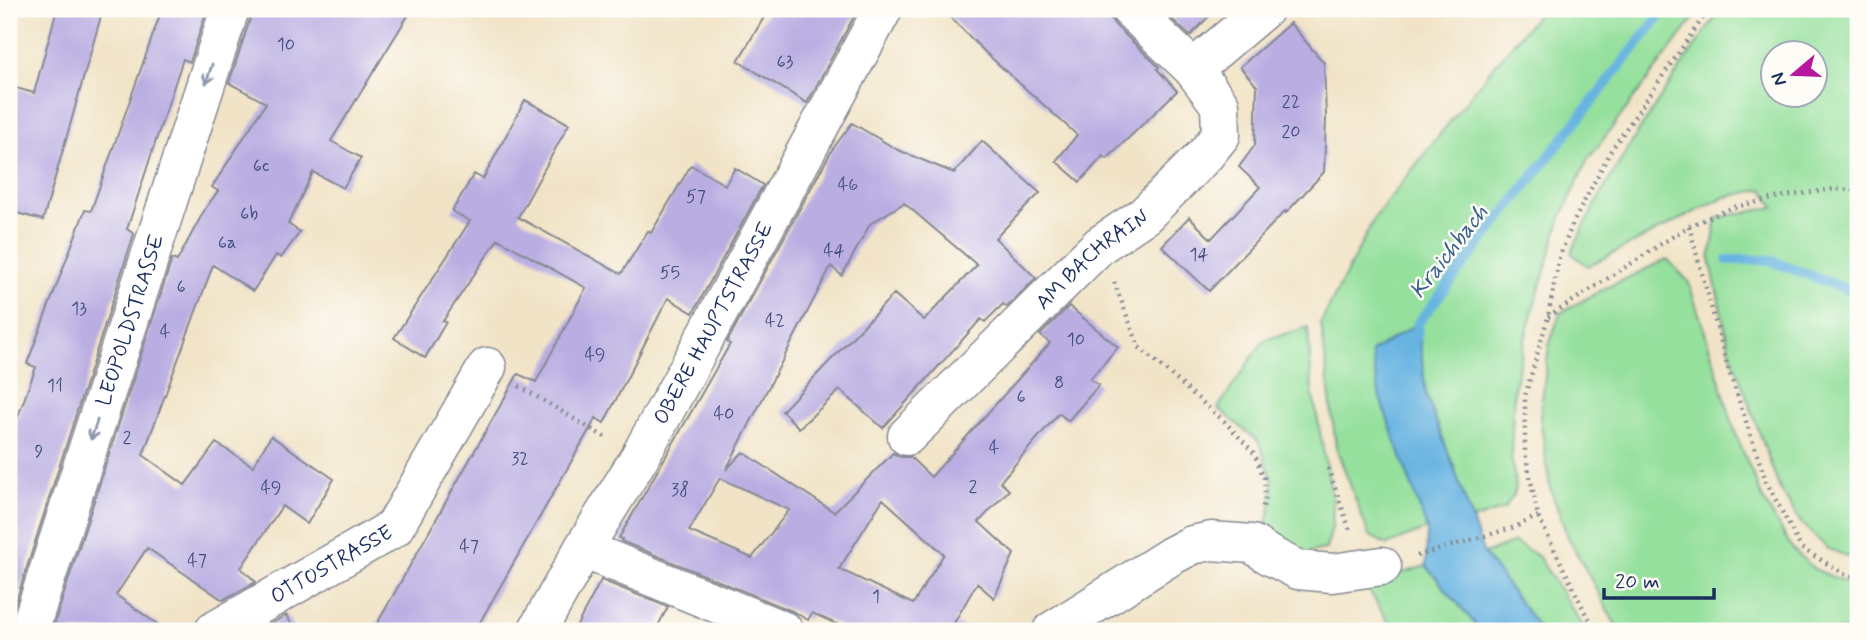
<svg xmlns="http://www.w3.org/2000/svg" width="1867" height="640" font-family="Mynerve,sans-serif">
  <rect width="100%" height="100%" fill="#fdfcf7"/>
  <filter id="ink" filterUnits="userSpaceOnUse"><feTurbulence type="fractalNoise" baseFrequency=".0143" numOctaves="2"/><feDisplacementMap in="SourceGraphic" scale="14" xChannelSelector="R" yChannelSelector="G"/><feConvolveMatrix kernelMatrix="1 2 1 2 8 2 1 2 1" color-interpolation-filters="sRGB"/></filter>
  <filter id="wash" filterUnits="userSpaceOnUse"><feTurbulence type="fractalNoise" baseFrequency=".00686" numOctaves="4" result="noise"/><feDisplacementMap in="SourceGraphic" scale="28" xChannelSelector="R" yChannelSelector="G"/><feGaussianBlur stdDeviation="1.57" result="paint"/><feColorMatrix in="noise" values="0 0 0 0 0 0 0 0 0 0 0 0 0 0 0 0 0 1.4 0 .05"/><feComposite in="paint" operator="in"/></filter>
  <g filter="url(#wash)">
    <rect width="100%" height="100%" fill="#f1e3c6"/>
    <path fill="#95e09c" stroke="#58887d" stroke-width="2" fill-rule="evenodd" d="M1542,9H1701L1587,161L1560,220L1528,327L1514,387L1511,456L1516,487L1514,495L1504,509L1472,520L1453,464L1426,395L1418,323L1412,484L1427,529L1387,545L1369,535L1336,447L1321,323L1375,217L1489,72Z
      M1721,9H1858V561L1827,548L1801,523L1779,487L1730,351L1710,259L1717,218L1774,207L1763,189L1722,198L1588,266L1571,253C1612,166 1666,88 1721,9ZM1814,52V94H1772V52Z
      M1667,259L1688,281L1704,329L1736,435L1763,499L1792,548L1814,569L1845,582L1858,583V631H1619L1568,537L1550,488L1540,416L1549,346L1560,313L1604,289Z
      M1308,327L1312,390L1333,501L1332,528L1326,549L1305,553L1265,537L1266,526L1271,507L1273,482L1259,442L1218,408L1264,340Z
      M1514,542L1538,556L1586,631H1541L1484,554Z
      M1426,566L1481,631H1394L1365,584Z"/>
    <path fill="#68b4e1" stroke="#4272a0" stroke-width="2" d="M1418,323L1426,395L1453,465L1484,554L1541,631H1481L1426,566L1427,529L1380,398L1371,352Z"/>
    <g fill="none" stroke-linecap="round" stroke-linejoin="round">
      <path stroke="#68b4e1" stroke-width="10" d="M1727,260H1769L1854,292L1858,297
        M1417,337L1418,323L1665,9"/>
    </g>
    <g id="blocks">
      <path fill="#b9ade2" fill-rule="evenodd" d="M57,9H103L43,220L9,211V86L34,93Z
        M162,9H207L190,62L183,59L160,128L127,229L134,234L9,623V419L16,422L36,367L27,364L85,210L91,211Z
        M251,9H412L331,141L361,158L343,188L313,172L288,224L300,232L281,258L276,255L253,291L213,265L143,455L185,485L216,443L253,466L271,436L334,479L307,524L282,506L241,568L256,582L223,600L147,548L116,595L167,631H52L172,259L177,261L205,209L218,191L212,187L266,103L229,83L251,16Z
        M769,9H858L807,103L738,61Z
        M942,9H1109V16L1115,25L1159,67L1157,69L1177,91L1107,159L1103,156L1080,182L1056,161L1077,135L986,53Z
        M1161,9H1216L1190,36Z
        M1290,23L1324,63L1326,118L1324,172L1286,213L1285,211L1209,291L1162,246L1189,217L1211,239L1260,187L1239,167L1255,145L1257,86L1240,67Z
        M525,100L569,124L518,217L621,274L648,231L651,233L691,165L725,185L735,168L763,185L693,313L668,298L604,423L596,418L475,631H373L518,374L536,382L586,288L498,239L443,321L446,322L425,358L394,338L470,221L452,211L474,174L483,179Z
        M852,123L898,150L954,173L982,141L1040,193L995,238L1036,278L1007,307L1003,304L985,322L981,319L883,428L840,390L799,428L782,411L894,294L924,320L977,265L904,203L870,224L842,276L831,266L726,470L743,452L834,512L893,453L901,457H910L931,477L1050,343L1040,335L1069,306L1118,347L1090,379L1099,385L1068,421L1059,413L1000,482L1009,490L979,522L1014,554L994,598L977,583L954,623L971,631H852L812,613L808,620L792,611L621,541L622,539L619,538L730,344L727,342L811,188L832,150ZM720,478L789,510L752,558L689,531ZM883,499L944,554L913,604L839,569Z
        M601,580L668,607L655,631H574Z
        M286,615L296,631H269L264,628Z"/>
    </g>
  </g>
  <g filter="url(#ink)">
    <use href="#blocks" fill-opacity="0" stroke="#868992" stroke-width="2"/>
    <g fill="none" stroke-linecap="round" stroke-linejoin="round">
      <defs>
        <g id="minor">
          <path d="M1130,9L1193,69"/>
          <path id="s1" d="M907,436L1100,245L1145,215L1205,155L1221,135L1220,105L1193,69L1264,9"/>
          <path d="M583,549L784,631"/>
          <path id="s2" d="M29,631L230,9"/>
          <path id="s3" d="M214,631L394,528L487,367"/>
          <path d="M1052,631L1171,556L1192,545L1211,541L1252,544L1269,555L1298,570L1332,573L1382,566"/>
        </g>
        <g id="major">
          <path id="s4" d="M537,631L583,549L639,458L695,356L883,9"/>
        </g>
      </defs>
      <use href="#minor" stroke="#868992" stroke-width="41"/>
      <use href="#major" stroke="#868992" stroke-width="41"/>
      <path stroke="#868992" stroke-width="4.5" stroke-dasharray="2 5" stroke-linecap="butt" d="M1689,226L1728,368L1766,481L1801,548L1848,576H1858
        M1114,282L1139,347L1225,422L1254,453L1264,478L1265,499L1262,510
        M1548,317L1689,226L1734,207L1785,196L1835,189L1858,190
        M519,386L608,439
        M1328,468L1351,533
        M1417,556L1515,527L1538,516
        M1597,631L1585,612L1538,516L1525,452V396L1548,317L1559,258L1573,223L1610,152L1709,9"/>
      <use href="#minor" stroke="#fff" stroke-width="38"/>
      <use href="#major" stroke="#fff" stroke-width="38"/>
    </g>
    <defs><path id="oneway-shaft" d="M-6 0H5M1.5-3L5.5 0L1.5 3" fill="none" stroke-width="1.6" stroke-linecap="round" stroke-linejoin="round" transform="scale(1.75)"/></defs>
    <g stroke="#8d97ae">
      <use href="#oneway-shaft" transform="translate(209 74) rotate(108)"/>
      <use href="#oneway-shaft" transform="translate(94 430) rotate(108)"/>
    </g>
  </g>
  <g text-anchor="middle" stroke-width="5" stroke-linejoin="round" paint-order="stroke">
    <g font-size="18" fill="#424e7f">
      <text x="286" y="50">10</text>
      <text x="785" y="67">63</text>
      <text x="1291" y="107">22</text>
      <text x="1291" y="137">20</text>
      <text x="261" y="171">6c</text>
      <text x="848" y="190">46</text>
      <text x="696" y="202">57</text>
      <text x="249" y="219">6b</text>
      <text x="227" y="248">6a</text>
      <text x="834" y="256">44</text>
      <text x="1199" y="260">14</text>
      <text x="670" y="278">55</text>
      <text x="181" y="292">6</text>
      <text x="79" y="314">13</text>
      <text x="775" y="326">42</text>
      <text x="165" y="337">4</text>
      <text x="1076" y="345">10</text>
      <text x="595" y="360">49</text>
      <text x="1059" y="388">8</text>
      <text x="55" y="391">11</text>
      <text x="1021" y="402">6</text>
      <text x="724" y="419">40</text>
      <text x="127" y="443">2</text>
      <text x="994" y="453">4</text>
      <text x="39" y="457">9</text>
      <text x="520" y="464">32</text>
      <text x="973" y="492">2</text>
      <text x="271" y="493">49</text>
      <text x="680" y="495">38</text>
      <text x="469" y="552">47</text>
      <text x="197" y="566">47</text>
      <text x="876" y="602">1</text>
    </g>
    <g font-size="21" fill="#1b2f5e" stroke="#fdfcf7">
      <text dy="7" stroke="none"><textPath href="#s1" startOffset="256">AM BACHRAIN</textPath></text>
      <text dy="7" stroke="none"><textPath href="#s2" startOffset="327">LEOPOLDSTRASSE</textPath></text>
      <text dy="7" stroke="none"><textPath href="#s4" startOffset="355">OBERE HAUPTSTRASSE</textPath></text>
      <text dy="7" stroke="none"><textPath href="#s3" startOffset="135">OTTOSTRASSE</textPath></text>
    </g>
    <g font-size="23" font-style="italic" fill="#365e8c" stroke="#fdfcf7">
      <text transform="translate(1448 251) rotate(-52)" y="8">Kraichbach</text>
    </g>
  </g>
  <rect width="1867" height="640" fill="none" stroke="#fdfcf7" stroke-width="35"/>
  <g transform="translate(1794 74) rotate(251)"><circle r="33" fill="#fdfcf7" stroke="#a3aaba" stroke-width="2"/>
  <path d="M0-5L12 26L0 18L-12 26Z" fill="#b5179e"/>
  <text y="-10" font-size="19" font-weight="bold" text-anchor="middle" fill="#1b2f5e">N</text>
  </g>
  <path d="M1604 588v10h110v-10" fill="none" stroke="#1b2f5e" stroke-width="3.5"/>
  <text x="1615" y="588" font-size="21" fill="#1b2f5e" stroke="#fdfcf7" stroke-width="5" paint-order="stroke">20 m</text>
</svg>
